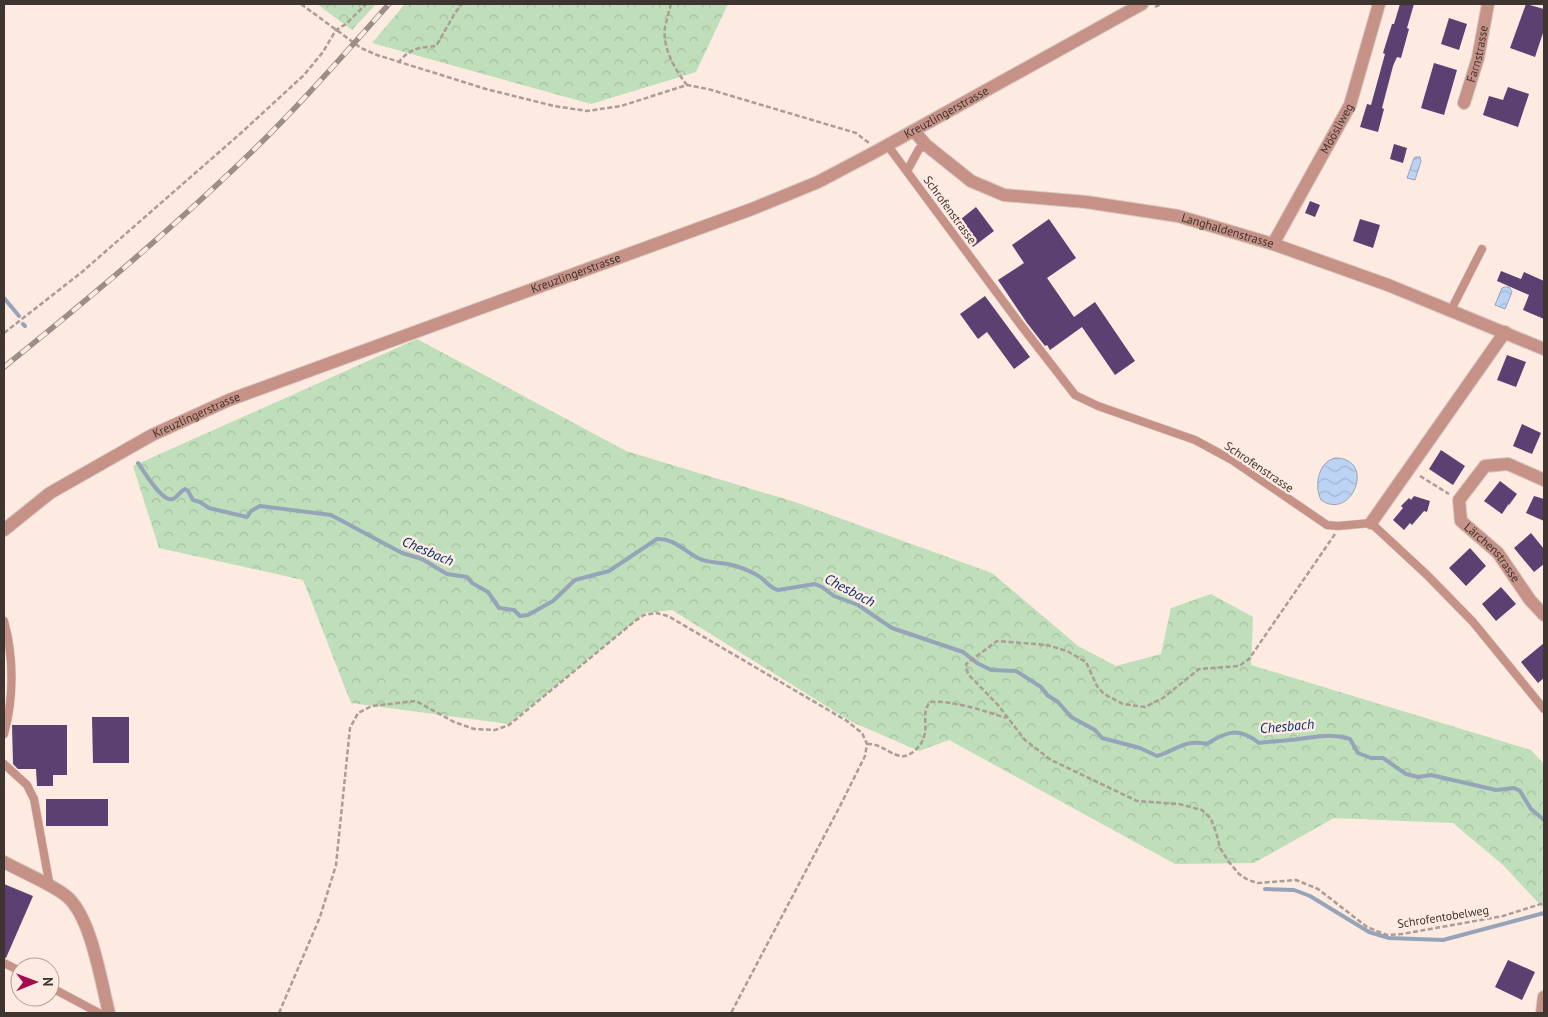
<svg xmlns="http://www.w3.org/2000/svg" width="1548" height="1017" font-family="'PT Sans',sans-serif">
  <defs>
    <pattern id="forest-crowns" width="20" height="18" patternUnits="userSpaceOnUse" patternTransform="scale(1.25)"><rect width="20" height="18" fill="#bfdeba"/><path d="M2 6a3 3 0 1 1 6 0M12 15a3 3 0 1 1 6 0" fill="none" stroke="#a5bfa0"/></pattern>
    <pattern id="water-waves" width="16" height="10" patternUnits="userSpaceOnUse" patternTransform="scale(1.25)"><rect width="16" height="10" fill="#bcd3f4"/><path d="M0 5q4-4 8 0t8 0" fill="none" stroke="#a3b6d2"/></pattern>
  </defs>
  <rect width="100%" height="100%" fill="#fdeae1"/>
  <path fill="url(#forest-crowns)" d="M317,4H376L352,30Z
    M405,4H728L696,72L591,104L372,43Z
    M417,339L626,451L795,502L992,573L1078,646L1116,666L1161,654L1171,608L1211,594L1253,617L1251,665L1531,750L1544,764V909L1503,865L1453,823L1334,818L1254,863L1175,864L949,740L919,751L852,722L672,610L645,613L509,724L351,703L303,580L159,548L133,466Z"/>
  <path fill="url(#water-waves)" stroke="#96a4b9" d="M1416,157H1420L1421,161L1415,180L1407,178L1414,158Z
    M1505,287H1509L1512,292L1505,309L1495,305L1502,288Z
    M1335,458C1377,458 1352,522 1321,500C1314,486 1318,462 1335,458Z"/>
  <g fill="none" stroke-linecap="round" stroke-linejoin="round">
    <path stroke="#96a4b9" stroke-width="4" d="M4,298L19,316
      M23,324L25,326
      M138,463C144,471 162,503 173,499C178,497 179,492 185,489L188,491L193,500L200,502L209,508L247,517L251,511L260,506L331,515L402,553L422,559L447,574L467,577L472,583L488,592L499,608L514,610L520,616L528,615L553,601L575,580L609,571L657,539C674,538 684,551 698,558C707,563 718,562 728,564C737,566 748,570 757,575C765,579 769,588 778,590L815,584L822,587L834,596L858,605L892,628L963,652L977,663L991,670L1016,671L1041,687L1047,695L1058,702L1071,717L1095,730L1102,738L1140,748L1157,756C1177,750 1184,739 1207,744C1227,731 1239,727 1259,743C1272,741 1285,741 1299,739C1318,737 1330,733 1350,739L1358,753L1371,758H1383L1406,774L1418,777L1431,775L1496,790L1514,788L1520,791L1531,809L1544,820
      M1265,889L1294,890L1310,896L1369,932L1389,938L1443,940L1544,913"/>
  </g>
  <path fill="#5d4072" d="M1400,4H1414L1407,28L1409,29L1401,58L1397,57L1393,66L1382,108L1384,109L1378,132L1360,127L1367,104L1371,105L1385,54L1383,53L1392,24H1394Z
    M1526,4L1544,9V30L1535,57L1510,48Z
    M1449,18L1467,24L1459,50L1441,44Z
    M1434,63L1457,70L1444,115L1421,108Z
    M1508,87L1529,94L1518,127L1483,115L1489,96L1503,100Z
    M1394,144L1407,148L1403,163L1390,159Z
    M1310,201L1320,205L1315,217L1305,213Z
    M976,207L994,231L973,247L956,223Z
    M1049,219L1076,258L1047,278L1074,317L1095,302L1135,361L1115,375L1082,327L1050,350L1047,345L1045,346L1027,323L998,280L1024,263L1012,245Z
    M1360,219L1380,225L1373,248L1353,241Z
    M1501,271L1521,279L1524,272L1544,281V319L1523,310L1529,295L1497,281Z
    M985,296L1030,357L1014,369L987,332L978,339L960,314Z
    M1507,355L1526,362L1516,387L1497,380Z
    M1522,424L1541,433L1532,454L1513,446Z
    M1441,450L1465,466L1453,485L1429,469Z
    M1500,481L1517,494L1509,505L1507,504L1508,505L1502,514L1484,501Z
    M1414,496L1430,501L1427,512L1424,511L1412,525L1410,523L1404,530L1393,520L1403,508L1401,506L1409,498L1411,500Z
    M1534,496L1544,499V521L1526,513Z
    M1531,533L1544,549V564L1534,572L1514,548Z
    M1470,548L1486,566L1466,586L1449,568Z
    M1501,587L1516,604L1496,621L1482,604Z
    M1544,643V678L1538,683L1521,662Z
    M92,717H129V763H93Z
    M12,725H67V775H53V786H37L36,769H18L13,764Z
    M46,799H108V826H46Z
    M4,884L33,896L6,958L4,957Z
    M1508,960L1535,972L1522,1000L1495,987Z"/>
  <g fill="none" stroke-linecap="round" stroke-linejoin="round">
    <defs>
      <path id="service" d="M888,146L1020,324L1075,395L1098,406L1195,440L1232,460L1327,525L1338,526L1371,523L1427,575L1473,622L1544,709
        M907,171L919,149L926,145
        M1451,310L1482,249
        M4,621C14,657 14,698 4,734
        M4,764L27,785L34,799L50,887
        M4,963L20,971
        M50,987L99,1013"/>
      <g id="minor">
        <path id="s1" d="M1464,103L1478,58L1488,4"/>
        <path id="s2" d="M914,131L926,145L971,181L1004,195L1086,202L1178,216L1273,244L1388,285L1544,349"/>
        <path id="s3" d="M1273,244L1350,105L1379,4"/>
        <path id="s4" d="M1544,480L1508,464L1485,466L1459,500L1461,521L1498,553L1530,600L1544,615"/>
        <path d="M1371,523L1505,332"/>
        <path d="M4,862C22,872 49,883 65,895C91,914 101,982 109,1013"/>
        <path d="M1542,1013L1544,997"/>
      </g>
      <g id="tertiary">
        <path id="s5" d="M4,530L50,493L152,435L229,400L752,209L818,182L875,152L1142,4"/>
      </g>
    </defs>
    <use href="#service" stroke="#d7c6be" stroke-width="9"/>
    <use href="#minor" stroke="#d7c6be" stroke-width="14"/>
    <use href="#tertiary" stroke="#d7c6be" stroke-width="14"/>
    <path stroke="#ab9d95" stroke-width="2.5" stroke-dasharray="5 2.5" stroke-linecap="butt" d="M301,4L361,48L377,55L486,89L554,106L587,111L621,106L687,85L708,89L856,133L869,143
      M671,4C669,11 667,19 665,27C662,47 675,70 687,85
      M1155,7L1161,4
      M398,63C410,48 418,48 436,46L455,13L462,4
      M4,333L82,272L241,133L304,75L323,52L336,30L346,24L366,4
      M1420,476L1449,494
      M1335,534L1249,659L1239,666L1199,669L1163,698L1145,707L1123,704L1104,694L1097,686L1086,662L1067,651L1047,645L997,641L966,664L968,674L998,705L1025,740L1051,760L1137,801L1179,804L1202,810L1211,819L1216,832L1220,848L1229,862L1239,874L1248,880L1258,883L1296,880L1318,889L1367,927L1387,935L1402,934L1503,916L1544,903
      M867,744C881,743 888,754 901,756C910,758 922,745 924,737C928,725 921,713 930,702C951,700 986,711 1006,718
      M279,1013L320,917L336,865L350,728L358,713L372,706L416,701L454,722L474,729L495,730L509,725L635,621L644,615L656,613L668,616L847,721L862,733L867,744L865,756L840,806L731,1013"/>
    <use href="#service" stroke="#c69186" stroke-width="8"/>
    <use href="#minor" stroke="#c69186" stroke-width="12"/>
    <use href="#tertiary" stroke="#c69186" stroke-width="12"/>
    <defs>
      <path id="rail" d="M4,367C85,302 164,236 239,164C292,114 340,59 389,4"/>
    </defs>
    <use href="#rail" stroke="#9b8d87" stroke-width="5.5"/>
    <use href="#rail" stroke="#fdeae1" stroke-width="4" stroke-dasharray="11" stroke-linecap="butt"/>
  </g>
  <g text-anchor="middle" stroke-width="5" stroke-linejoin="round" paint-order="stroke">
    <g font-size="12" fill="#3e3530" stroke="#fdeae1">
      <text dy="4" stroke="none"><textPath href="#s1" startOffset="51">Farnstrasse</textPath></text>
      <text dy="4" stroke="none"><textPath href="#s5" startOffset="1035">Kreuzlingerstrasse</textPath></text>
      <text dy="4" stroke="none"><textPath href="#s3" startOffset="132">Möösliweg</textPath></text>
      <text transform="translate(950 210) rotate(54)" y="4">Schrofenstrasse</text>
      <text dy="4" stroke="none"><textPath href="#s2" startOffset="339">Langhaldenstrasse</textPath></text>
      <text dy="4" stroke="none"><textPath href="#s5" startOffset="630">Kreuzlingerstrasse</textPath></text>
      <text dy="4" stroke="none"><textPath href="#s5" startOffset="225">Kreuzlingerstrasse</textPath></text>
      <text transform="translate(1259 467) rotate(34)" y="4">Schrofenstrasse</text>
      <text dy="4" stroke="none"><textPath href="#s4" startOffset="171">Lärchenstrasse</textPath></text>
      <text transform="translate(1443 917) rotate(-9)" y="4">Schrofentobelweg</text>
    </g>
    <g font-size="14" font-style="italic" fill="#02306e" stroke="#fdeae1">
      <text transform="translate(428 551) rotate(23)" y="5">Chesbach</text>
      <text transform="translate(850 590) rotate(28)" y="5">Chesbach</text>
      <text transform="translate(1287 726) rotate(-5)" y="5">Chesbach</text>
    </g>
  </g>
  <rect width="1548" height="1017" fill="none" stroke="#3e3530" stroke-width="10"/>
  <g transform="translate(35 982) rotate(89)"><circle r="24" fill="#fdeae1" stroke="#b1a29a"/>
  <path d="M0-4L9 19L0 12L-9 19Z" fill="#a30d4e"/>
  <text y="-8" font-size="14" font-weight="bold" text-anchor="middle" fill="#3e3530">N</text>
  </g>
</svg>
